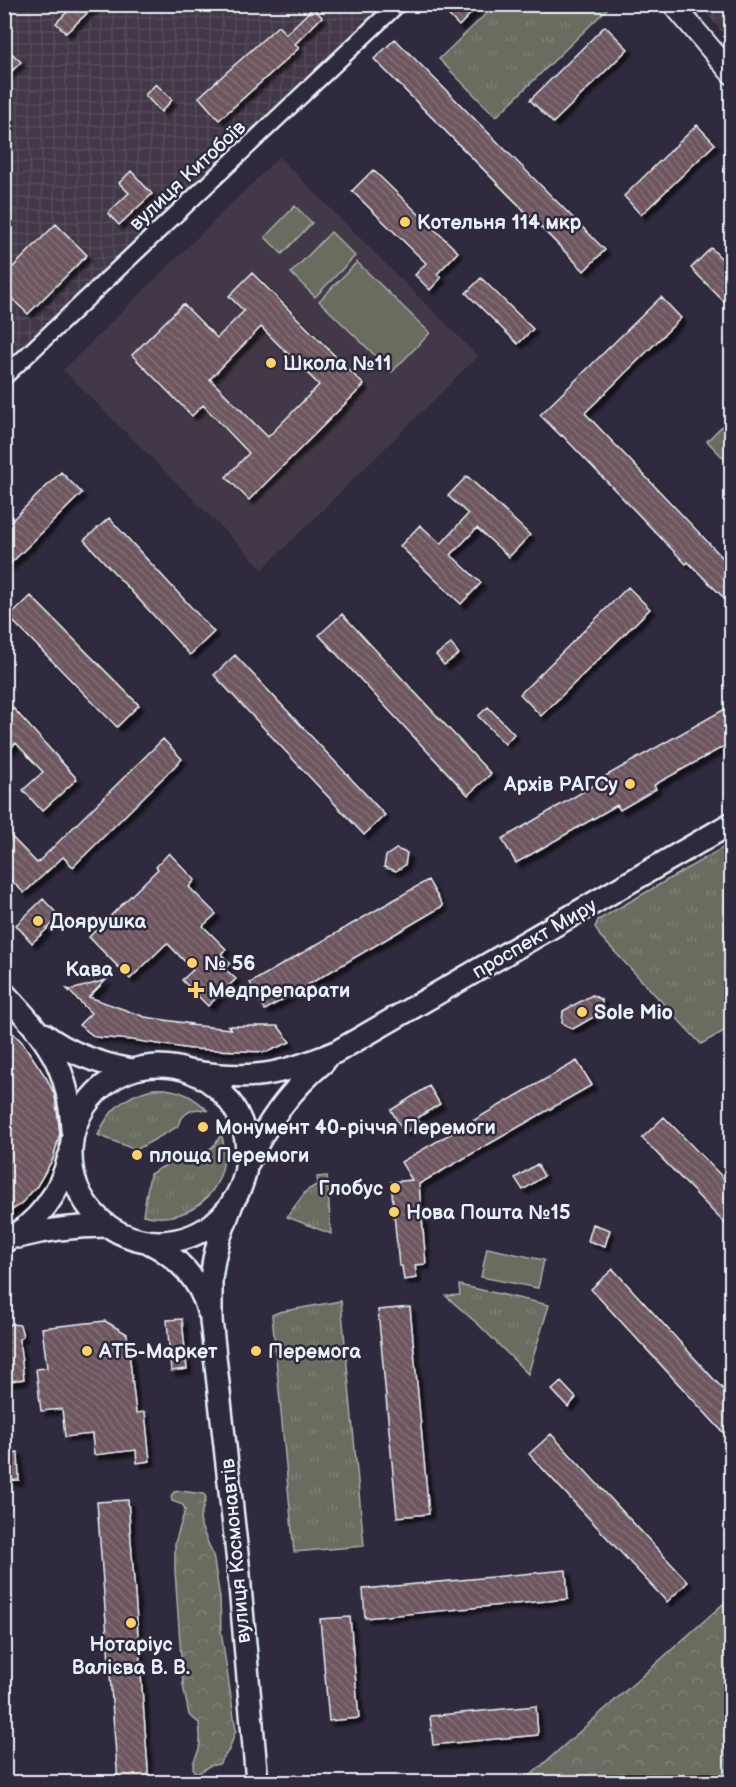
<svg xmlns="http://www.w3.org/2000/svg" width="736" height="1787" font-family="'Balsamiq Sans',sans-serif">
  <defs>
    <pattern id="industrial-grid" width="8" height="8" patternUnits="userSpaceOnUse" patternTransform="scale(1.5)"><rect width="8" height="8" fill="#423847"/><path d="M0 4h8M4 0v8" fill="none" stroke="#544c59"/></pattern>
    <pattern id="grass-tufts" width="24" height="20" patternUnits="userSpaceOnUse" patternTransform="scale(1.5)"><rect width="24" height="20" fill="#696c5e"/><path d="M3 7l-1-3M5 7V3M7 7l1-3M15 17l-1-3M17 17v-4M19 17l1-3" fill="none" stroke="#7e8176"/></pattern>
    <pattern id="forest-crowns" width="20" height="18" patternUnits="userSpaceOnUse" patternTransform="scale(1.5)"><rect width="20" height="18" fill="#696c5e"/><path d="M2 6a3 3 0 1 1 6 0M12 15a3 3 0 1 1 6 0" fill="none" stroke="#7e8176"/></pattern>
    <pattern id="building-back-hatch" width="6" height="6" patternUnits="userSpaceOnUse" patternTransform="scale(1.5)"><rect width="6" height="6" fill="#6e575f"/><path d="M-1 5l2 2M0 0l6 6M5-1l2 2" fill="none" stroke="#837077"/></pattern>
    <filter id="shadow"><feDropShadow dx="4.5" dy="4.5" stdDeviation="1.5" flood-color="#0009"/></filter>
  </defs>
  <rect width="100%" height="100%" fill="#2f2a3d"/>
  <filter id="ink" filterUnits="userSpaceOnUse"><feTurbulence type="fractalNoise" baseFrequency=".0167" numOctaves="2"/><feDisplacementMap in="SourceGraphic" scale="12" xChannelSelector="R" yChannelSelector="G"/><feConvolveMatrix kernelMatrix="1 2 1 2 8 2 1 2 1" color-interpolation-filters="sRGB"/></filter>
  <g filter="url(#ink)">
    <path fill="#423847" d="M279,157L478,356L263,569L63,370Z"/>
    <path fill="url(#industrial-grid)" d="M5,5H387L5,366Z
      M700,5H731V43Z"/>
    <path fill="url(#grass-tufts)" stroke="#a8aeab" stroke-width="1.5" d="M609,5L610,6L496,117L439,59L495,5Z
      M731,843V1027L701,1044L600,936L595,927L598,920Z
      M152,1089C174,1087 193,1095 208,1111C194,1106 183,1112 177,1127L136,1150L98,1135C109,1109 125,1096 152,1089Z
      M221,1132C236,1182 195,1228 143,1215L150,1174L191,1151C207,1154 217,1147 221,1132Z
      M327,1176L331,1234L287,1217L306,1191L318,1184L317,1177Z
      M459,1285L549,1305L528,1374L480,1326L446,1296L460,1295Z
      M341,1301L364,1546L294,1552L272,1315L279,1312Z"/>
    <path fill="url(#forest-crowns)" stroke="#a8aeab" stroke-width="1.5" d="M180,1491L204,1494L206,1498L200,1518L201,1526L213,1555L220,1598L221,1631L236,1730L229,1750L219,1764L209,1766L199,1773L194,1772C191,1761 196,1759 199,1749C201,1741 200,1731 199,1723L189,1715L183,1685L175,1571V1543L185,1510L183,1505L172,1501L171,1496L174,1492Z
      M731,1597V1782H523Z"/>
    <path fill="#696c5e" stroke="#a8aeab" stroke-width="1.5" d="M295,206L312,223L282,254L265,237Z
      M331,232L355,256L315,297L291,273Z
      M357,262L430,333L392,372L319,301Z
      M731,417V466L707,441Z
      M487,1248L544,1260L538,1288L481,1277Z"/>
    <path fill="url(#building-back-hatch)" stroke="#e8f1f8" stroke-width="1.5" fill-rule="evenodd" filter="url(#shadow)" d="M75,4H97L66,33L56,23Z
      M438,4H480L459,26Z
      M313,8L322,17L295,44L299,48L219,120L199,97L278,26L286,34Z
      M605,26L628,49L553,123L530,100Z
      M395,39L605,250L584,271L374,59Z
      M4,46L21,62L4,79Z
      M156,84L172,100L161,112L145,95Z
      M697,125L715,144L641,215L624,196Z
      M373,170L458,252L437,274L441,278L430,290L415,275L426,263L352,191Z
      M131,171L152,194L119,225L108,213L129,193L119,183Z
      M56,224L87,255L28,314L4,291V276Z
      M711,248L732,269V310L691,268Z
      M252,273L364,385L249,500L226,477L249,453L203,405L192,416L132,355L183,304L217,338L244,311L229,296ZM261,327L319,385L268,437L210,379Z
      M481,278L533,329L518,344L466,293Z
      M661,297L681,318L585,413L722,557L732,547V606L688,562L686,564L562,435L561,436L540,415Z
      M61,472L82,493L4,570V528Z
      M467,476L530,535L509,557L477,528L451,555L481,583L461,604L400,546L420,525L441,544L468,514L448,496Z
      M109,518L214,632L190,655L84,540Z
      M628,587L650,609L541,716L520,694Z
      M31,596L139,705L117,727L9,617Z
      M342,614L491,774L468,795L319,635Z
      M451,644L459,654L444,665L436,655Z
      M235,655L385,815L364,835L214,675Z
      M732,705V742L654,785L656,789L620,810L617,805L516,863L502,839L603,780L602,778Z
      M488,707L514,734L505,744L478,716Z
      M13,708L77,779L42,811L23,790L43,772L16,743L4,754V716Z
      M163,739L182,759L73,867L63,857L24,893L4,873V829L37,863Z
      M396,849L407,853L405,865L396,871L384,867L386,856Z
      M169,853L195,880L189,887L216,914L203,926L226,949L221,954L230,963L225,969L236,979L208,1006L182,980L193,970L167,943L130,979L89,937L158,869L156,867Z
      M428,880L443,906L265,1010L250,983Z
      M43,899L60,917L32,943L16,925Z
      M106,980L89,997L145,1017L191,1024L189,1025L231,1029L228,1026H278L290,1042L267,1052L191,1049L132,1040L95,1037L79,1025L91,1013L67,989L71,990Z
      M592,995L602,1000V1012L573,1029L562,1023L563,1011Z
      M4,1024L23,1043L47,1079L55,1096L60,1133L53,1159L37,1186L20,1205L4,1215Z
      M577,1061L592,1085L419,1184L426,1264L415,1265L417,1278L404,1280L402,1266H399L391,1182L412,1180L401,1162Z
      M429,1086L440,1104L417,1118L420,1123L404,1133L391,1110Z
      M664,1117L732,1187V1231L642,1138Z
      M537,1164L544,1176L523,1190L515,1178Z
      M593,1224L610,1230L605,1246L588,1241Z
      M613,1269L732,1399V1442L591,1289Z
      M410,1307L429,1514L397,1517L378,1310Z
      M182,1319L187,1369L171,1371L167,1320Z
      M105,1321L127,1334L136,1413L145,1412L150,1461L137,1463L136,1450L94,1455L92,1434L65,1437L62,1409L41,1411L36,1369L47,1368L42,1328Z
      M10,1324L20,1325L23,1336L19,1339L24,1379L4,1382V1330Z
      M561,1382L576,1398L568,1407L552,1390Z
      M551,1434L688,1582L667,1602L529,1454Z
      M18,1452L19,1480L4,1481V1453Z
      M128,1500L149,1782H118L97,1502Z
      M566,1570L568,1599L365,1618L363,1589Z
      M350,1617L359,1718L329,1721L320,1619Z
      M536,1706L538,1735L433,1745L430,1716Z"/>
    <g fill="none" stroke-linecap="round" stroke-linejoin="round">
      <defs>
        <path id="minor" d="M4,377L398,4"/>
        <path id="tertiary" d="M673,4L732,74"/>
        <path id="secondary" d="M4,993C46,1038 69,1065 72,1130
          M44,1034C70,1054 100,1064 132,1070
          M71 1154a88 88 0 1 1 176 0a88 88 0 1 1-176 0Z
          M189,1071C251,1081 278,1076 336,1052L732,823
          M248,1163C266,1123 290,1090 324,1062
          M233,1201L219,1239L214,1259L211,1279V1320L238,1563L257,1782
          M18,1237C48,1229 76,1226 107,1226
          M4,1242C38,1222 59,1196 69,1157
          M148,1242C177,1256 200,1280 208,1311"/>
      </defs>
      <use href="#minor" stroke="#e8f1f8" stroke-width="20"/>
      <use href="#tertiary" stroke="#e8f1f8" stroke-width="24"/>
      <use href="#secondary" stroke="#e8f1f8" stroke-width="26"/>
      <use href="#minor" stroke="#2f2a3d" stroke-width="15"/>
      <use href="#tertiary" stroke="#2f2a3d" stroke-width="20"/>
      <use href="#secondary" stroke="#2f2a3d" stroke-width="21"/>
    </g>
  </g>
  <g fill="#ffd166" stroke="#2f2a3d" stroke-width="2">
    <circle cx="405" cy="222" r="6"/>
    <circle cx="271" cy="363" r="6"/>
    <circle cx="630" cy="784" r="6"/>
    <circle cx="38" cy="921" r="6"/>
    <circle cx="192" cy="963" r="6"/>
    <circle cx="125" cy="969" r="6"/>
    <path d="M193 981h6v6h6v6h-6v6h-6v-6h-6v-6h6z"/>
    <circle cx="582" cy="1012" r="6"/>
    <circle cx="203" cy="1127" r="6"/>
    <circle cx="137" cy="1155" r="6"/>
    <circle cx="395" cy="1188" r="6"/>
    <circle cx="394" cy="1212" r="6"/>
    <circle cx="87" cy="1351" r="6"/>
    <circle cx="256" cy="1351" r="6"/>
    <circle cx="131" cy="1623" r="6"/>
  </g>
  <g text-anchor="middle" stroke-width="5" stroke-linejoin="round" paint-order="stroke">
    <g font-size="20" fill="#e8f1f8" stroke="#2f2a3d">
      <text transform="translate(187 175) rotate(-43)" y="7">вулиця Китобоїв</text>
      <text transform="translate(534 938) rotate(-30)" y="7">проспект Миру</text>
      <text transform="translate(235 1551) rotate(-95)" y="7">вулиця Космонавтів</text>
    </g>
    <g font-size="20" font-weight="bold" fill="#e8f1f8" stroke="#2f2a3d" text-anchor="start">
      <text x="417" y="229">Котельня 114 мкр</text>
      <text x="283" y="370">Школа №11</text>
      <text x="618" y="791" text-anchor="end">Архів РАГСу</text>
      <text x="50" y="928">Доярушка</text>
      <text x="204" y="970">№ 56</text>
      <text x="113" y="976" text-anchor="end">Кава</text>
      <text x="208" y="997">Медпрепарати</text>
      <text x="594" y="1019">Sole Mio</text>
      <text x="215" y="1134">Монумент 40-річчя Перемоги</text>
      <text x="149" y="1162">площа Перемоги</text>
      <text x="383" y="1195" text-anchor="end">Глобус</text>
      <text x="406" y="1219">Нова Пошта №15</text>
      <text x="99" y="1358">АТБ-Маркет</text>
      <text x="268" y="1358">Перемога</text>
      <text x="131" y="1651" text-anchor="middle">Нотаріус<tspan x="131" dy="23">Валієва В. В.</tspan></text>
    </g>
  </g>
  <rect width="736" height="1787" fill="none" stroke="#2f2a3d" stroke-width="24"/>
  <rect x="12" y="12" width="712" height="1763" fill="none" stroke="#e8f1f8" stroke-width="2" filter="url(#ink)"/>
</svg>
